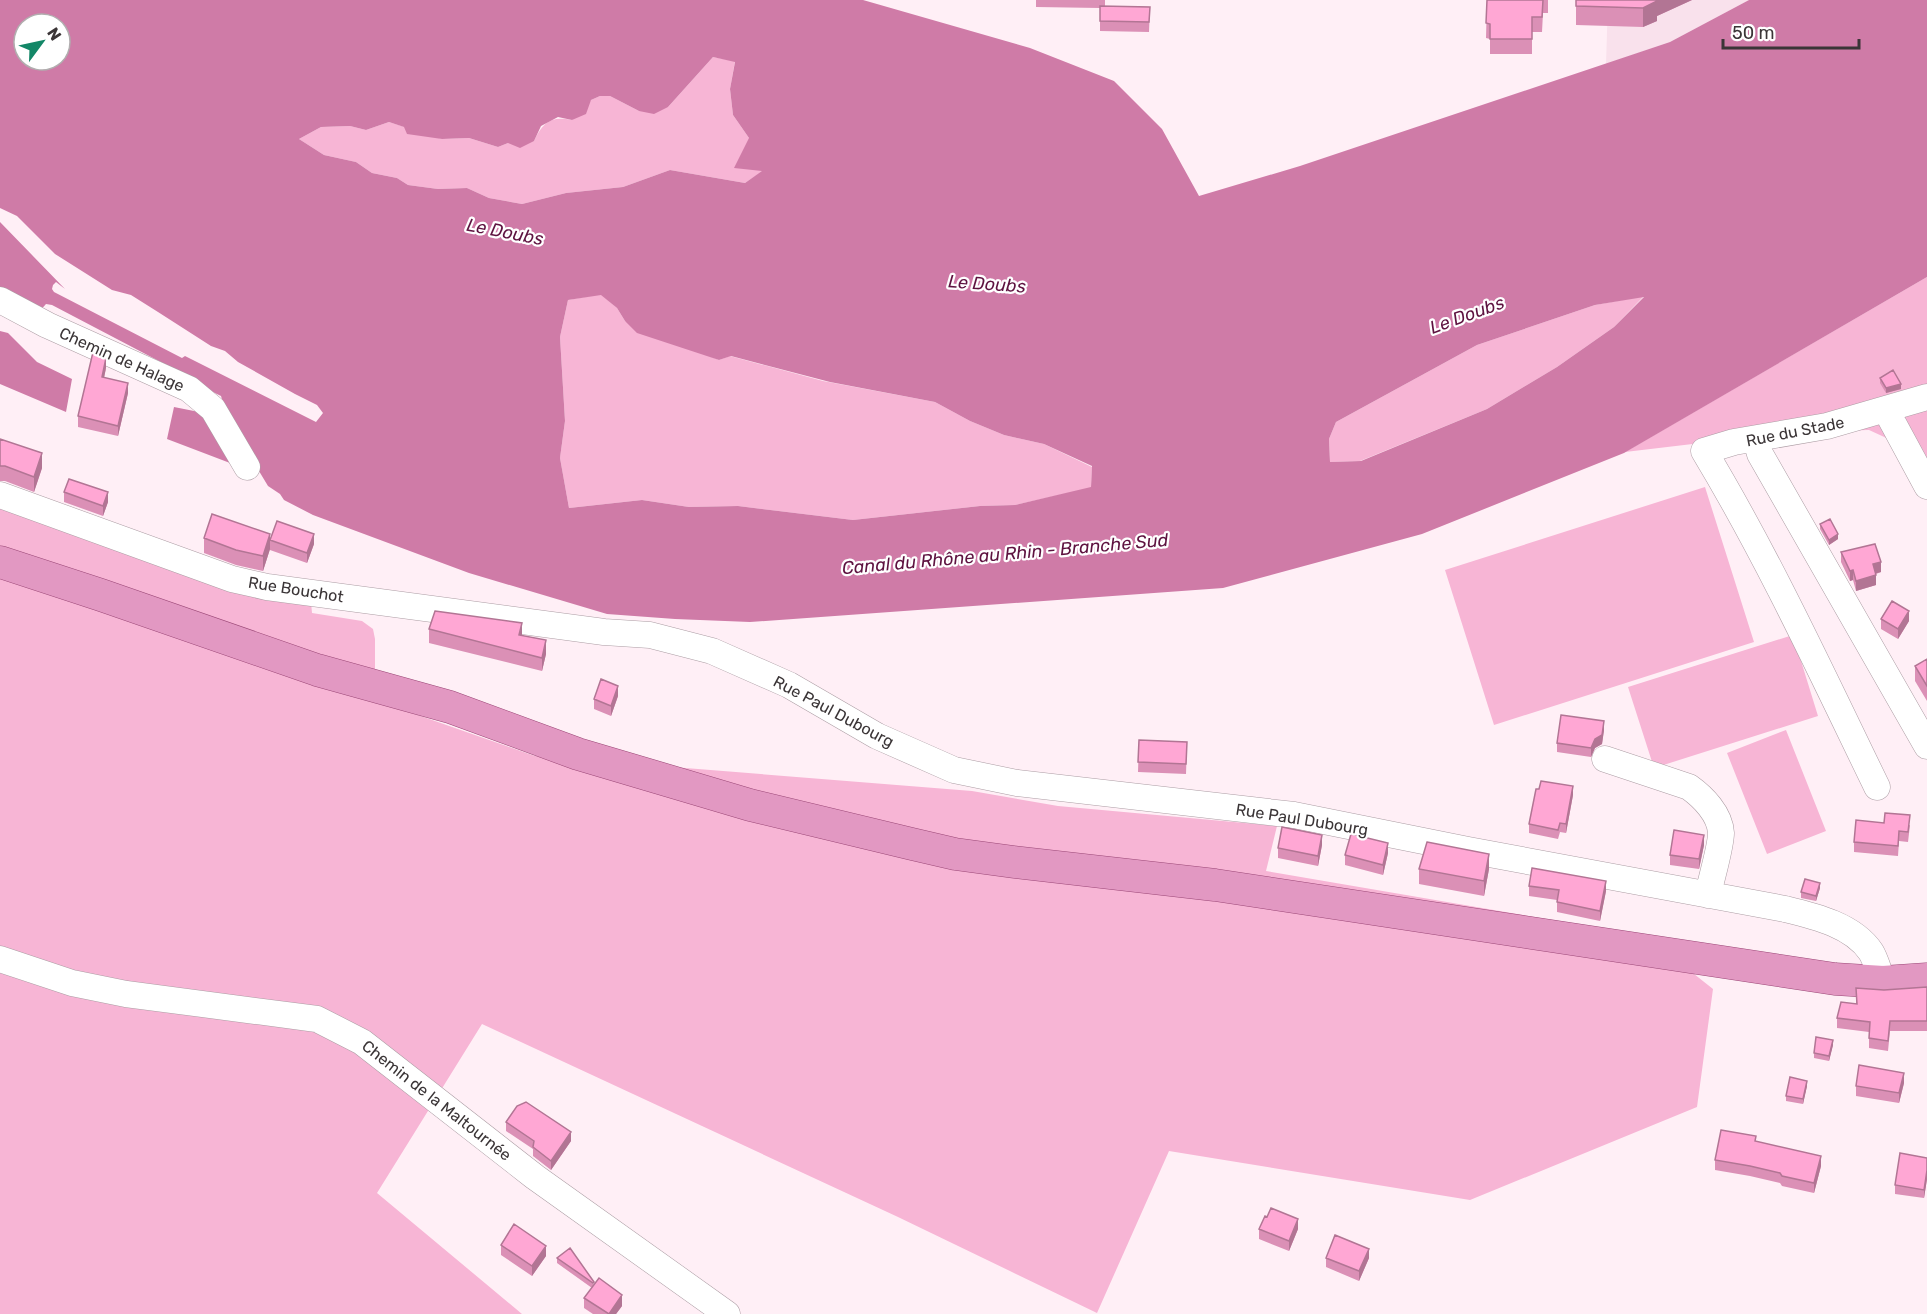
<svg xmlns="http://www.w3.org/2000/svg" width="1927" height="1314" font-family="Rubik,sans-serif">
  <rect width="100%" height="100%" fill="#ffeff6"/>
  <path fill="#f9e1ec" d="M1608,0H1749L1670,42L1606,64Z"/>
  <path fill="#f7b5d5" d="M713,57L735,61L730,89L733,115L749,138L763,171L745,183L670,170L623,187L566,193L522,204L489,198L467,188L438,189L408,185L397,178L372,173L356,162L324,155L299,139L321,127L350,126L366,130L389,122L442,139L469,138L498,147L508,143L534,141C543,122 551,116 572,120L591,100L600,96H610L639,111L668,107Z
    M1927,277V470L1917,452L1869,430L1746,433L1718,441L1625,452Z
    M601,294L617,308L625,321L719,360L730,356L823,381L935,402L970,421L1004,435L1044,444L1092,467L1091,488L1015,505L980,506L853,520L738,506L689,507L642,500L569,508L560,458L565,421L560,337L568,300Z
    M1644,296L1614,327L1557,367L1487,409L1360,461L1330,462L1329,439L1336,422L1477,345L1595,305Z
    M1705,487L1754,642L1494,725L1445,570Z
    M0,504L311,602L312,613L362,621L373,629L375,639V700L535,756L972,791L1058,806L1277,826L1266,871L1646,936L1713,989L1697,1107L1470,1200L1169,1151L1097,1313L898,1217L482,1024L377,1193L522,1314H0Z
    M1793,635L1818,716L1654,768L1628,687Z
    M1786,730L1826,831L1767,854L1727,753Z"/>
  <path fill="#cf7ba7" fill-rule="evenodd" d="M0,0H863L1030,48L1114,81L1162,129L1199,196L1300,166L1670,42L1749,0H1927V277L1624,453L1422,534L1223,588L750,622L675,619L607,614L469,573L313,515L284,500L280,494L268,486L253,461L230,463L167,439L174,407L204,413L224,406L221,396L178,375L176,370L52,305L46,304L38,313L0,291V222L65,289L56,282L53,285L52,289L54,292L182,358L185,356L316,422L323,413L317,405L295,394L238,362L225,351L211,346L158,312L131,295L112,290L55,254L17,216L0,208ZM24,24H60V60H24ZM713,57L735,62L730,89L733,115L749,138L734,168L762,171L745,183L670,170L623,187L566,193L522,204L489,198L467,188L438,189L408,185L397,178L372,173L356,162L324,155L299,139L321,127L350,126L366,130L389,122L404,127L407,134L442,139L469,138L498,147L508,143L520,148L534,141L541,126L558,117L572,120L586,114L591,100L600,96H610L639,111L654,114L668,107ZM601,295L617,308L625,321L637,333L719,360L731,356L830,382L935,402L970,421L1004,435L1044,444L1092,466L1091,487L1015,505L980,506L853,520L738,506L689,507L642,500L569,508L560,458L565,421L560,337L568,300ZM1644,297L1614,327L1557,367L1487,409L1361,461L1330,462L1329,439L1336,422L1477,345L1595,305Z
    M0,331L8,333L37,362L72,379L66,412L0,384Z"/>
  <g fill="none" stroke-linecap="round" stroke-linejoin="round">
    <defs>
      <path id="minor" d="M0,300L47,325L189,389L213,409L247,467
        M1886,410L1927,486
        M1756,440L1760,454L1927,746
        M0,495L232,579L267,587L604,632L650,635L712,651L789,685L877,736L954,770L1017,783L1294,815L1468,850L1785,909C1814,916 1853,925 1871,952C1876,960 1879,973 1883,982
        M1605,759L1689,787C1703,797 1720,814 1721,833C1721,847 1711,879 1708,895
        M1877,787C1822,674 1769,559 1704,451L1734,442L1827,426L1927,397
        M0,959L72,983L126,994L317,1019L362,1042L535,1177L727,1314"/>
      <path id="major" d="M0,562L101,595L317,670L450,707L578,754L750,805L912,844L955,854L1014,862L1215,885L1835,979L1883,982L1927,979"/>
    </defs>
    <use href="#minor" stroke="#ac9da4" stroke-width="27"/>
    <use href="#major" stroke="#9b4877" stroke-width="33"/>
    <use href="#minor" stroke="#fff" stroke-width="26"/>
    <use href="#major" stroke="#e298c2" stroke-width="32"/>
  </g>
  <path fill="#db90b6" d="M1036,0H1105V6L1150,7L1149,32L1100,31V8L1036,7Z
    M1487,0H1548V13H1543L1542,32H1532V54H1490V39L1486,38Z
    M1576,0H1692L1657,16V21L1643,27L1576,25Z
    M106,368L104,378L128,393L118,436L78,427V416Z
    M1880,378L1901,389L1886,393L1880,383Z
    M0,439L42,468L34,492L5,481H0Z
    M64,492L108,502L103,516L64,502Z
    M1820,524L1838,539L1829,545L1820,529Z
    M204,538L270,539L314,544L307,563L270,550V549L263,571L236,565L204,553Z
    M1841,552L1881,572L1876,574V585L1856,591L1853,580L1850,581L1841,562Z
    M1881,619L1909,621L1898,639L1881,629Z
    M429,629L522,636L546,654L542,671L429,643Z
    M1927,659V701L1915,681V666Z
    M618,696L611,716L594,709V699Z
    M1604,730L1602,744L1595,748L1591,757L1557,752V743Z
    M1139,740L1187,742L1186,774L1138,772Z
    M1573,795L1566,833L1560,832L1558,839L1529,833V824Z
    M1910,825L1908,842L1899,841L1898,856L1854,852V842Z
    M1322,845L1318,866L1278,858V848Z
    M1704,845L1699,869L1670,865V855Z
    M1388,853L1383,875L1345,865V855Z
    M1419,869H1489L1484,896L1419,884Z
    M1529,886L1606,891L1600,921L1557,912V900L1529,896Z
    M1820,888L1816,901L1801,898V892Z
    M1927,987V1031H1890L1888,1051L1869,1048V1032L1837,1028V1018L1856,1004V988L1884,990Z
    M1833,1045L1829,1061L1814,1058V1053Z
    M1904,1083L1899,1103L1856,1096V1086Z
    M1807,1086L1803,1104L1786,1101V1096Z
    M506,1122L571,1141L551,1170L533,1156V1149L506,1131Z
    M1756,1141L1821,1166L1814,1193L1782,1186L1780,1183L1750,1176L1715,1170V1160Z
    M1927,1158V1179L1924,1198L1895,1194V1185Z
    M1259,1229H1298L1289,1251L1259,1239Z
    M501,1245L546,1256L532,1276L501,1255Z
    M570,1248L594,1285L622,1306L616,1314H593L584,1308V1298L592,1288L557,1263V1258Z
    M1326,1258H1369L1359,1281L1326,1267Z"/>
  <path fill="#b27594" d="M1656,0H1692L1657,16V21L1643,27V8Z
    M106,358V368L102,387V377Z
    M128,383V393L118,436V426Z
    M1901,384V389L1886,393V388Z
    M42,453V468L34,492V477Z
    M108,492V502L103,516V506Z
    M270,534V549L263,571V556Z
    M314,534V544L307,563V553Z
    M1838,534V539L1829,545V540Z
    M1881,562V572L1873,574V564Z
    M1853,570V580L1850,581V571Z
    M1876,575V585L1856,591V581Z
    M1909,611V621L1898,639V629Z
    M522,623V636L519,635Z
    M546,640V654L542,671V658Z
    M618,686V696L611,716V706Z
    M1604,721V730L1602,744L1595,748L1591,757V748Z
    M1573,786V795L1566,833V824Z
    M1322,835V845L1318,866V856Z
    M1704,835V845L1699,869V859Z
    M1388,843V853L1383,875V865Z
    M1489,854V869L1484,896V881Z
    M1606,881V891L1600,921V911Z
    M1820,883V888L1816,901V896Z
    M1833,1040V1045L1829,1061V1056Z
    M1904,1073V1083L1899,1103V1093Z
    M1807,1081V1086L1803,1104V1099Z
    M571,1132V1141L551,1170V1161Z
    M1821,1156V1166L1814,1193V1183Z
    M1927,1170V1179L1924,1198V1190Z
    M1298,1219V1229L1289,1251V1241Z
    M546,1246V1256L532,1276V1266Z
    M1369,1249V1258L1359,1281V1271Z
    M622,1295V1306L616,1314H609Z"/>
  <path fill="#ffa7d4" stroke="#b27594" stroke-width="1.5" d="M1487,0H1543L1542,17H1532V39H1490V24L1486,23Z
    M1576,0H1657V1L1643,8L1576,6Z
    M1100,6L1150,7L1149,22L1100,21Z
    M93,352L106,358L102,377L128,383L118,426L78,416Z
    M1893,370L1901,384L1886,388L1880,378Z
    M0,439L42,453L34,477L5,466H0Z
    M69,479L108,492L103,506L64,492Z
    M212,514L270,534L263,556L236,550L204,538Z
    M1830,519L1838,534L1829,540L1820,524Z
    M277,521L314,534L307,553L270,540Z
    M1875,544L1881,562L1873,564L1876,575L1856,581L1853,570L1850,571L1841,552Z
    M1892,601L1909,611L1898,629L1881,619Z
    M435,611L522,623L519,635L546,640L542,658L429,629Z
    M1927,659V686L1915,666Z
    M601,679L618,686L611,706L594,699Z
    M1561,715L1604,721L1602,735L1595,739L1591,748L1557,743Z
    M1139,740L1187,742L1186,764L1138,762Z
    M1541,781L1573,786L1566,824L1560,823L1558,830L1529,824L1536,789H1539Z
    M1885,813L1910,815L1908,832L1899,831L1898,846L1854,842L1856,820L1884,823Z
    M1282,827L1322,835L1318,856L1278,848Z
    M1674,830L1704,835L1699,859L1670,855Z
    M1351,834L1388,843L1383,865L1345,855Z
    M1427,842L1489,854L1484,881L1419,869Z
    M1532,868L1606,881L1600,911L1557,902L1559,890L1529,886Z
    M1805,879L1820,883L1816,896L1801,892Z
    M1927,987V1021H1890L1888,1041L1869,1038L1870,1022L1837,1018L1841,1002L1857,1004L1856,988L1884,990Z
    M1816,1037L1833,1040L1829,1056L1814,1053Z
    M1859,1065L1904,1073L1899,1093L1856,1086Z
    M1790,1077L1807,1081L1803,1099L1786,1096Z
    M526,1102L571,1132L551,1161L533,1147L534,1141L506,1122L517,1106Z
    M1721,1130L1756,1136L1755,1141L1821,1156L1814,1183L1782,1176L1780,1173L1750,1166L1715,1160Z
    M1900,1153L1927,1158V1170L1924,1190L1895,1185Z
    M1271,1208L1298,1219L1289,1241L1259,1229L1265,1216L1267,1217Z
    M514,1224L546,1246L532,1266L501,1245Z
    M1335,1235L1369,1249L1359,1271L1326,1258Z
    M570,1248L594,1282L593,1283L557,1258Z
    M599,1278L622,1295L609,1314L584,1298Z"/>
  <g text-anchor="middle" stroke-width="4.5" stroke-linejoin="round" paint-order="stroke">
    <g font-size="16" fill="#3b3537" stroke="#fff">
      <text transform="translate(122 359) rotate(24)" y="6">Chemin de Halage</text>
      <text transform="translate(1795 431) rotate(-11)" y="6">Rue du Stade</text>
      <text transform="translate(296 589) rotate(9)" y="6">Rue Bouchot</text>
      <text transform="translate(834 711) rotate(28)" y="6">Rue Paul Dubourg</text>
      <text transform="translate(1302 819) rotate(9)" y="6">Rue Paul Dubourg</text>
      <text transform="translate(437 1100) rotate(38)" y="6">Chemin de la Maltournée</text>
    </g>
    <g font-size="18" font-style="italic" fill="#5e1240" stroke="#fff">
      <text transform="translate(505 232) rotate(11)" y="6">Le Doubs</text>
      <text transform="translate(987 284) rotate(4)" y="6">Le Doubs</text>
      <text transform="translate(1467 315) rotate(-20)" y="6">Le Doubs</text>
      <text transform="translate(1005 554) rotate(-5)" y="6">Canal du Rhône au Rhin - Branche Sud</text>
    </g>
  </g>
  <g transform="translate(42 42) rotate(57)"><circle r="28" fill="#ffffff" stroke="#b1aeaf" stroke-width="1.5"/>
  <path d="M0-4.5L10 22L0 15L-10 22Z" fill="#138767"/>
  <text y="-9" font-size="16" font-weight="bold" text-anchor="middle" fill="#3b3537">N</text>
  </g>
  <path d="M1723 39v9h136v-9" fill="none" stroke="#3b3537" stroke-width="3"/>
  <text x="1732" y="39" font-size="18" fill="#3b3537" stroke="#ffffff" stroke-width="4.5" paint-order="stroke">50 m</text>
</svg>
